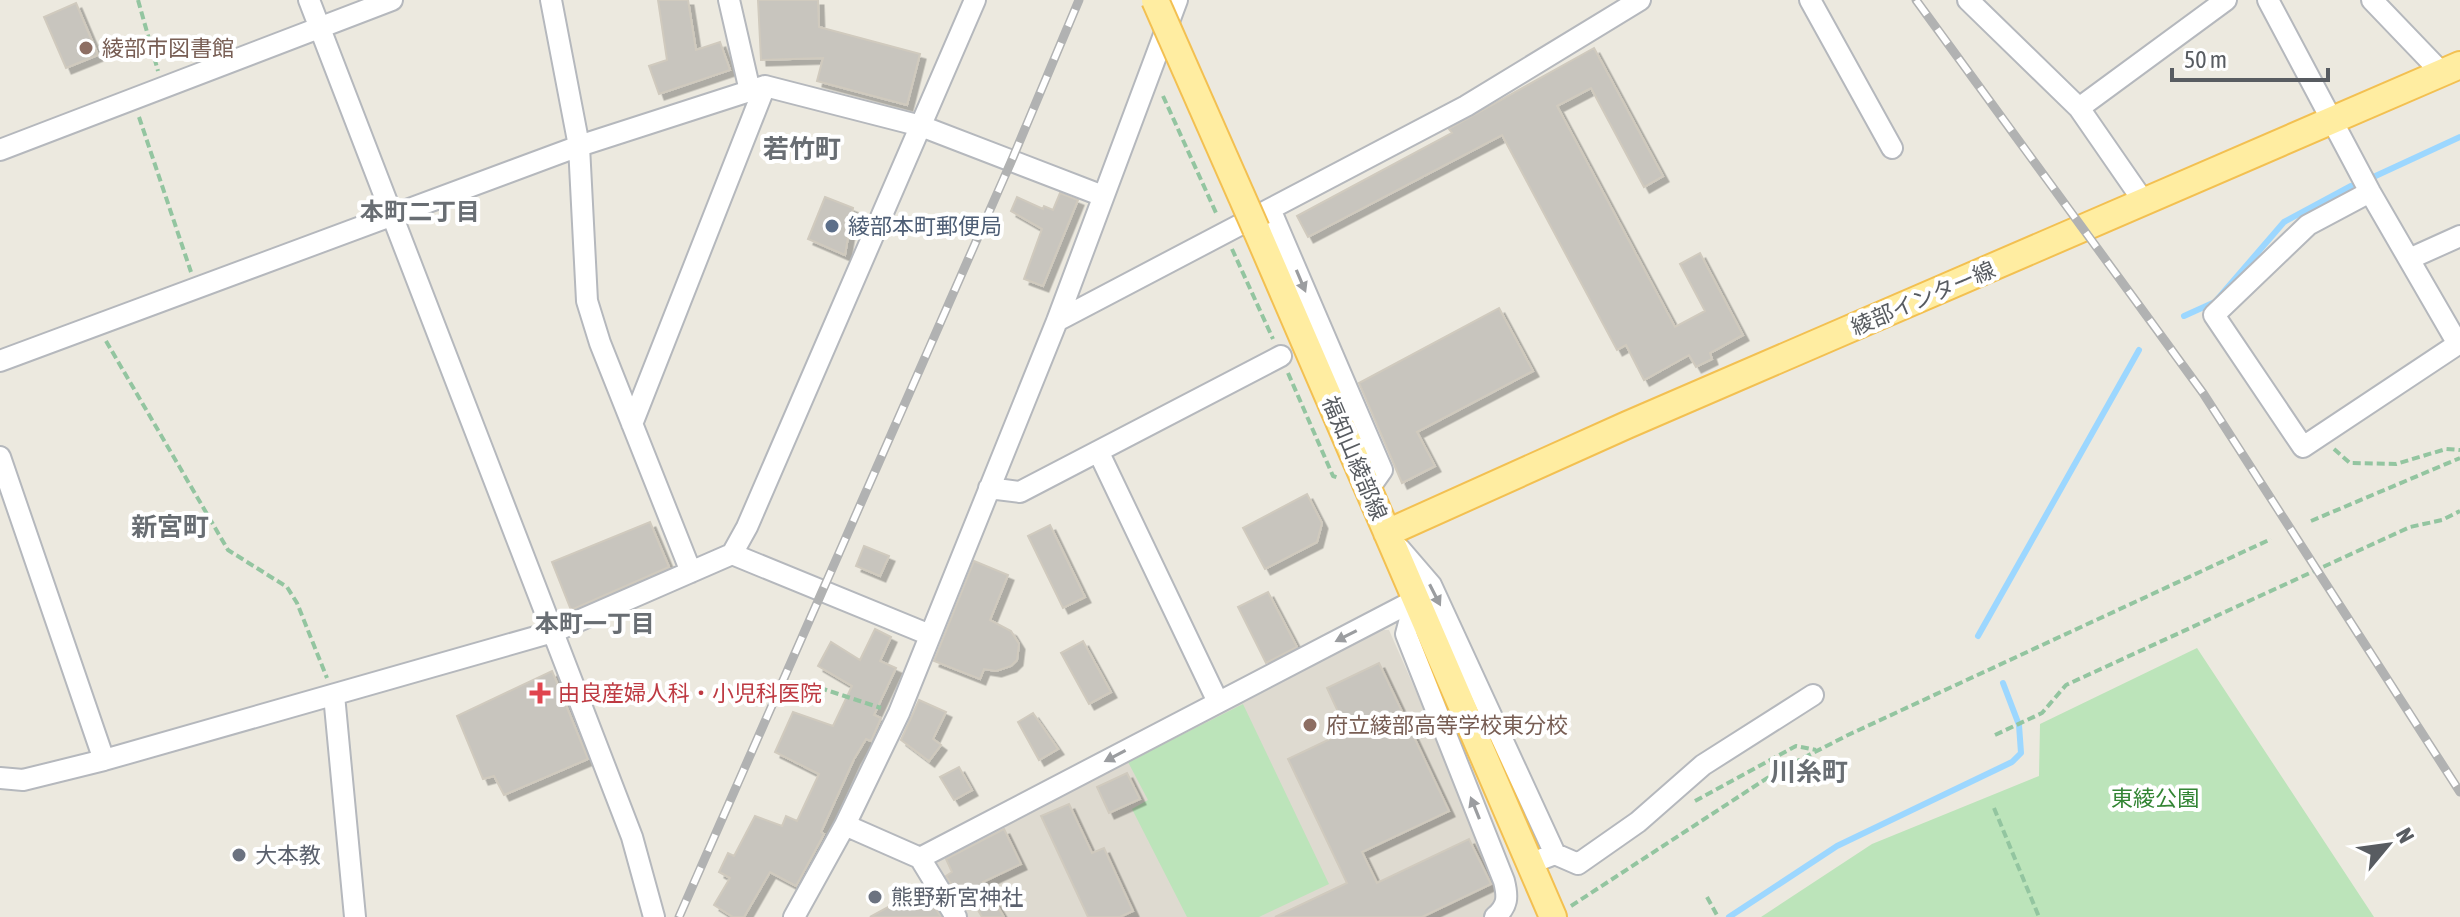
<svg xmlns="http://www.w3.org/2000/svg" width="2460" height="917" font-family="'Asap Condensed','Noto Sans JP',sans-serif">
  <defs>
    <filter id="shadow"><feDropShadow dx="5.5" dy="5.5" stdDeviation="0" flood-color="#0004"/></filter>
  </defs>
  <rect width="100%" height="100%" fill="#ece9df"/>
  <path fill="#dedad0" d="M1374,630H1389L1472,819L1497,885L1493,908L1485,917H968L937,863L940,851Z"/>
  <path fill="#bce4ba" d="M2197,648L2374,917H1761L1872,844L2039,776L2040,724Z
    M1243,704L1329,884L1259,917H1187L1132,809L1148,800L1128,762Z"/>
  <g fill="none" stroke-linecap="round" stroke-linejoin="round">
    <path stroke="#9cd7ff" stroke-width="6" d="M2369,179L2460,137
      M2184,316L2215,302L2284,222L2351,186
      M1978,636L2139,350
      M1729,917L1837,846L2012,762L2021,753L2019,725L2003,683"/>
  </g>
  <path fill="#c8c5be" stroke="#d0cabe" stroke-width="2" filter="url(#shadow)" d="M658,0H688L696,50L720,42L730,70L659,94L649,66L667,60Z
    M758,0H818L819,27L920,54L907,105L817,81L823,58L761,60Z
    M76,3L98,55L66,68L44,17Z
    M1594,48L1663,176L1644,187L1591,88L1557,106L1675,327L1705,311L1680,264L1700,253L1743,335L1710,353L1712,359L1696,367L1689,355L1644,380L1626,345L1617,350L1502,135L1308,237L1297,216L1452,133L1449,129Z
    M1060,193L1078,200L1043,286L1024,279L1042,229L1011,211L1017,197L1043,209L1044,206L1053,210Z
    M825,197L853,208L845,255L808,239Z
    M1499,308L1533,371L1417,432L1435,466L1402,483L1359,383Z
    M1307,494L1322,523L1317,542L1265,569L1243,528Z
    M650,522L669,567L571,610L552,562Z
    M1050,525L1085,597L1063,608L1028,536Z
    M864,546L889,556L880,576L856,566Z
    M974,561L1008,575L990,620L1011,631L1019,644L1017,660L1011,666L996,671L984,669L980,679L934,661Z
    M1268,592L1297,647L1266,663L1238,607Z
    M875,629L891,637L880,661L896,668L874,715L881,718L871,741L866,739L854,759L821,832L824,834L796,886L770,872L744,917H733L714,905L730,878L719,872L728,853L734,856L755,816L782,826L786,816L797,821L819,774L775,752L793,712L833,726L852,686L818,666L831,642L860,660Z
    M1083,641L1111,692L1089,704L1061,653Z
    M1379,663L1449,811L1362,852L1377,883L1469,839L1491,884L1422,917H1275L1347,883L1288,759L1347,731L1327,688Z
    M552,671L588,759L504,795L494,776L483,779L457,716Z
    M919,700L946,712L933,739L941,745L929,761L901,740Z
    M1033,713L1058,749L1039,760L1018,722Z
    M959,767L972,790L954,800L940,777Z
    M1127,773L1140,799L1109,813L1097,787Z
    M1069,804L1092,853L1104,848L1133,911L1120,917H1088L1041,816Z
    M1004,829L1021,864L983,882L1004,917H982L966,890L958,895L946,876L952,872L946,859Z
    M923,888L941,917H870Z"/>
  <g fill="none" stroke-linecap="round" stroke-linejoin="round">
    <defs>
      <path id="minor" d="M309,0L632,837L654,917
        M551,0L579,146L587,301L600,343L691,572
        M729,0L750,91
        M1810,0L1892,148
        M1968,0L2079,108L2144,202
        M2268,0L2370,192L2458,344L2303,447L2214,315L2308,225L2370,192
        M2372,0L2442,73
        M2079,108L2226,0
        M0,150L392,0
        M1270,209L1382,470L1368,490
        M2409,259L2460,236
        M1057,321L1466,106L1640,0
        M0,361L579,146L765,86L921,126L1103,196
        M632,424L765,86
        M1099,453L1218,702
        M0,457L104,760
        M989,488L1020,492L1281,356
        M1400,549L1431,585L1555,854L1542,859
        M732,554L930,635
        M1415,600L1406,634L1504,881C1508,897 1508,906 1495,917
        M334,695L355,917
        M0,778L23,780L104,760L553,632L732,554L747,527L975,0
        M845,825L899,713L1057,321L1177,0
        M1555,854L1578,864L1638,822L1703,765L1813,695
        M920,858L1415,600
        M794,917L845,825L920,858L956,917"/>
      <path id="major" d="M1256,229L1553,917
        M1387,533L1627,425L2460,65"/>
    </defs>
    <use href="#minor" stroke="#b5b8bd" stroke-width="24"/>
    <use href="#major" stroke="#f3c051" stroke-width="30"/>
    <path stroke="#93c5a0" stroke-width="4" stroke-dasharray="8 4" stroke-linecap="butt" d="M138,0L158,71
      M1163,96L1217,215
      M139,117L191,272
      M1232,249L1273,339
      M106,341L228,550L287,587L297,603L327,678
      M1288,373L1333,476L1339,478
      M2334,449L2350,463L2396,464L2446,449L2460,450
      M2311,521L2460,458
      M808,684L881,708
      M1995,735L2042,713L2066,685L2410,527L2442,520L2460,511
      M1695,801L1796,746L1816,750
      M1994,808L2039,917
      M1707,897L1718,917
      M1571,906L1778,771L1848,735L2271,539"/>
    <use href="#minor" stroke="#fff" stroke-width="20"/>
    <use href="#major" stroke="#ffeda1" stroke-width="26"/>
    <defs>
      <path id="rail" d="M1916,0L2203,393L2460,792
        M679,917L1011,162L1079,0"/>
    </defs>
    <use href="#rail" stroke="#b1b2b2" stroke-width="9"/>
    <use href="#rail" stroke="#fff" stroke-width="6" stroke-dasharray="18" stroke-linecap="butt"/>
    <defs>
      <path id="major-bridge" d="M1155,0L1256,229"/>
    </defs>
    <use href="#major-bridge" stroke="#f3c051" stroke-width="30" stroke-linecap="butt"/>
    <use href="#major-bridge" stroke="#ffeda1" stroke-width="26"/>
  </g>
  <defs><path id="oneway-solid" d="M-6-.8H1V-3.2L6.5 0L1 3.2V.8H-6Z" transform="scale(2)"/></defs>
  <g fill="#9b9da0">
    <use href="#oneway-solid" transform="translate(1301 281) rotate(67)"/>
    <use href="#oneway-solid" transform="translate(1435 595) rotate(63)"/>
    <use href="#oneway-solid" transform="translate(1346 636) rotate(153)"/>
    <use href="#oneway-solid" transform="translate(1115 756) rotate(152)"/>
    <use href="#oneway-solid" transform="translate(1475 808) rotate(-112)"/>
  </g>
  <g fill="#8d6e63" stroke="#fff" stroke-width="3">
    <circle cx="86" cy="48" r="8"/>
    <circle cx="1310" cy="725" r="8"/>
  </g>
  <circle fill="#5c6f8a" stroke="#fff" stroke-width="3" cx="832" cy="226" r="8"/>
  <path fill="#e0444e" stroke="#fff" stroke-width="3" d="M536 681h8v8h8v8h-8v8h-8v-8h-8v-8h8z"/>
  <g fill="#6b7280" stroke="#fff" stroke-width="3">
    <circle cx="239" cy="855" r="8"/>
    <circle cx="875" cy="897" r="8"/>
  </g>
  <g text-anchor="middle" stroke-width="8" stroke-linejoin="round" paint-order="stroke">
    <g font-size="22" fill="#785e54" stroke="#fff" text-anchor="start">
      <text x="102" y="56">綾部市図書館</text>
      <text x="1326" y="733">府立綾部高等学校東分校</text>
    </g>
    <g font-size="22" fill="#4e5e75" stroke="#fff" text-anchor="start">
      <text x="848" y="234">綾部本町郵便局</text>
    </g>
    <g font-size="22" fill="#585c61" stroke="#fff">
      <text transform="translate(1923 298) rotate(-23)" y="8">綾部インター線</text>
      <text transform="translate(1355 458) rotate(67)" y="8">福知山綾部線</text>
    </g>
    <g font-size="22" fill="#be3a42" stroke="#fff" text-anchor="start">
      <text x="558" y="701">由良産婦人科・小児科医院</text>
    </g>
    <g font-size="22" fill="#338534" stroke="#fff">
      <text x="2155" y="806">東綾公園</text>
    </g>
    <g font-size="22" fill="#5b616d" stroke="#fff" text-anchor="start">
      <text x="255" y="863">大本教</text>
      <text x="891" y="905">熊野新宮神社</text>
    </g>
    <g font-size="24" font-weight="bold" fill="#696e73" stroke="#fff">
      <text x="420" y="220">本町二丁目</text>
      <text x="595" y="632">本町一丁目</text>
    </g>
    <g font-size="26" font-weight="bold" fill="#696e73" stroke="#fff">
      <text x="802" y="158">若竹町</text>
      <text x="170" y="536">新宮町</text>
      <text x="1809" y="781">川糸町</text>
    </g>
  </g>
  <g transform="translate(2388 845) rotate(61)" stroke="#ffffff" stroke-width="6" paint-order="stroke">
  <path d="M0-6L14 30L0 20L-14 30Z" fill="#585c61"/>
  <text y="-12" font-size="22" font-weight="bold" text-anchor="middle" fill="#585c61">N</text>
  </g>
  <path d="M2172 68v12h156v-12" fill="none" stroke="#585c61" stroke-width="4"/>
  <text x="2184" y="68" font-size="24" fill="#585c61" stroke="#ffffff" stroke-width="6" paint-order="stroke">50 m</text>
</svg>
